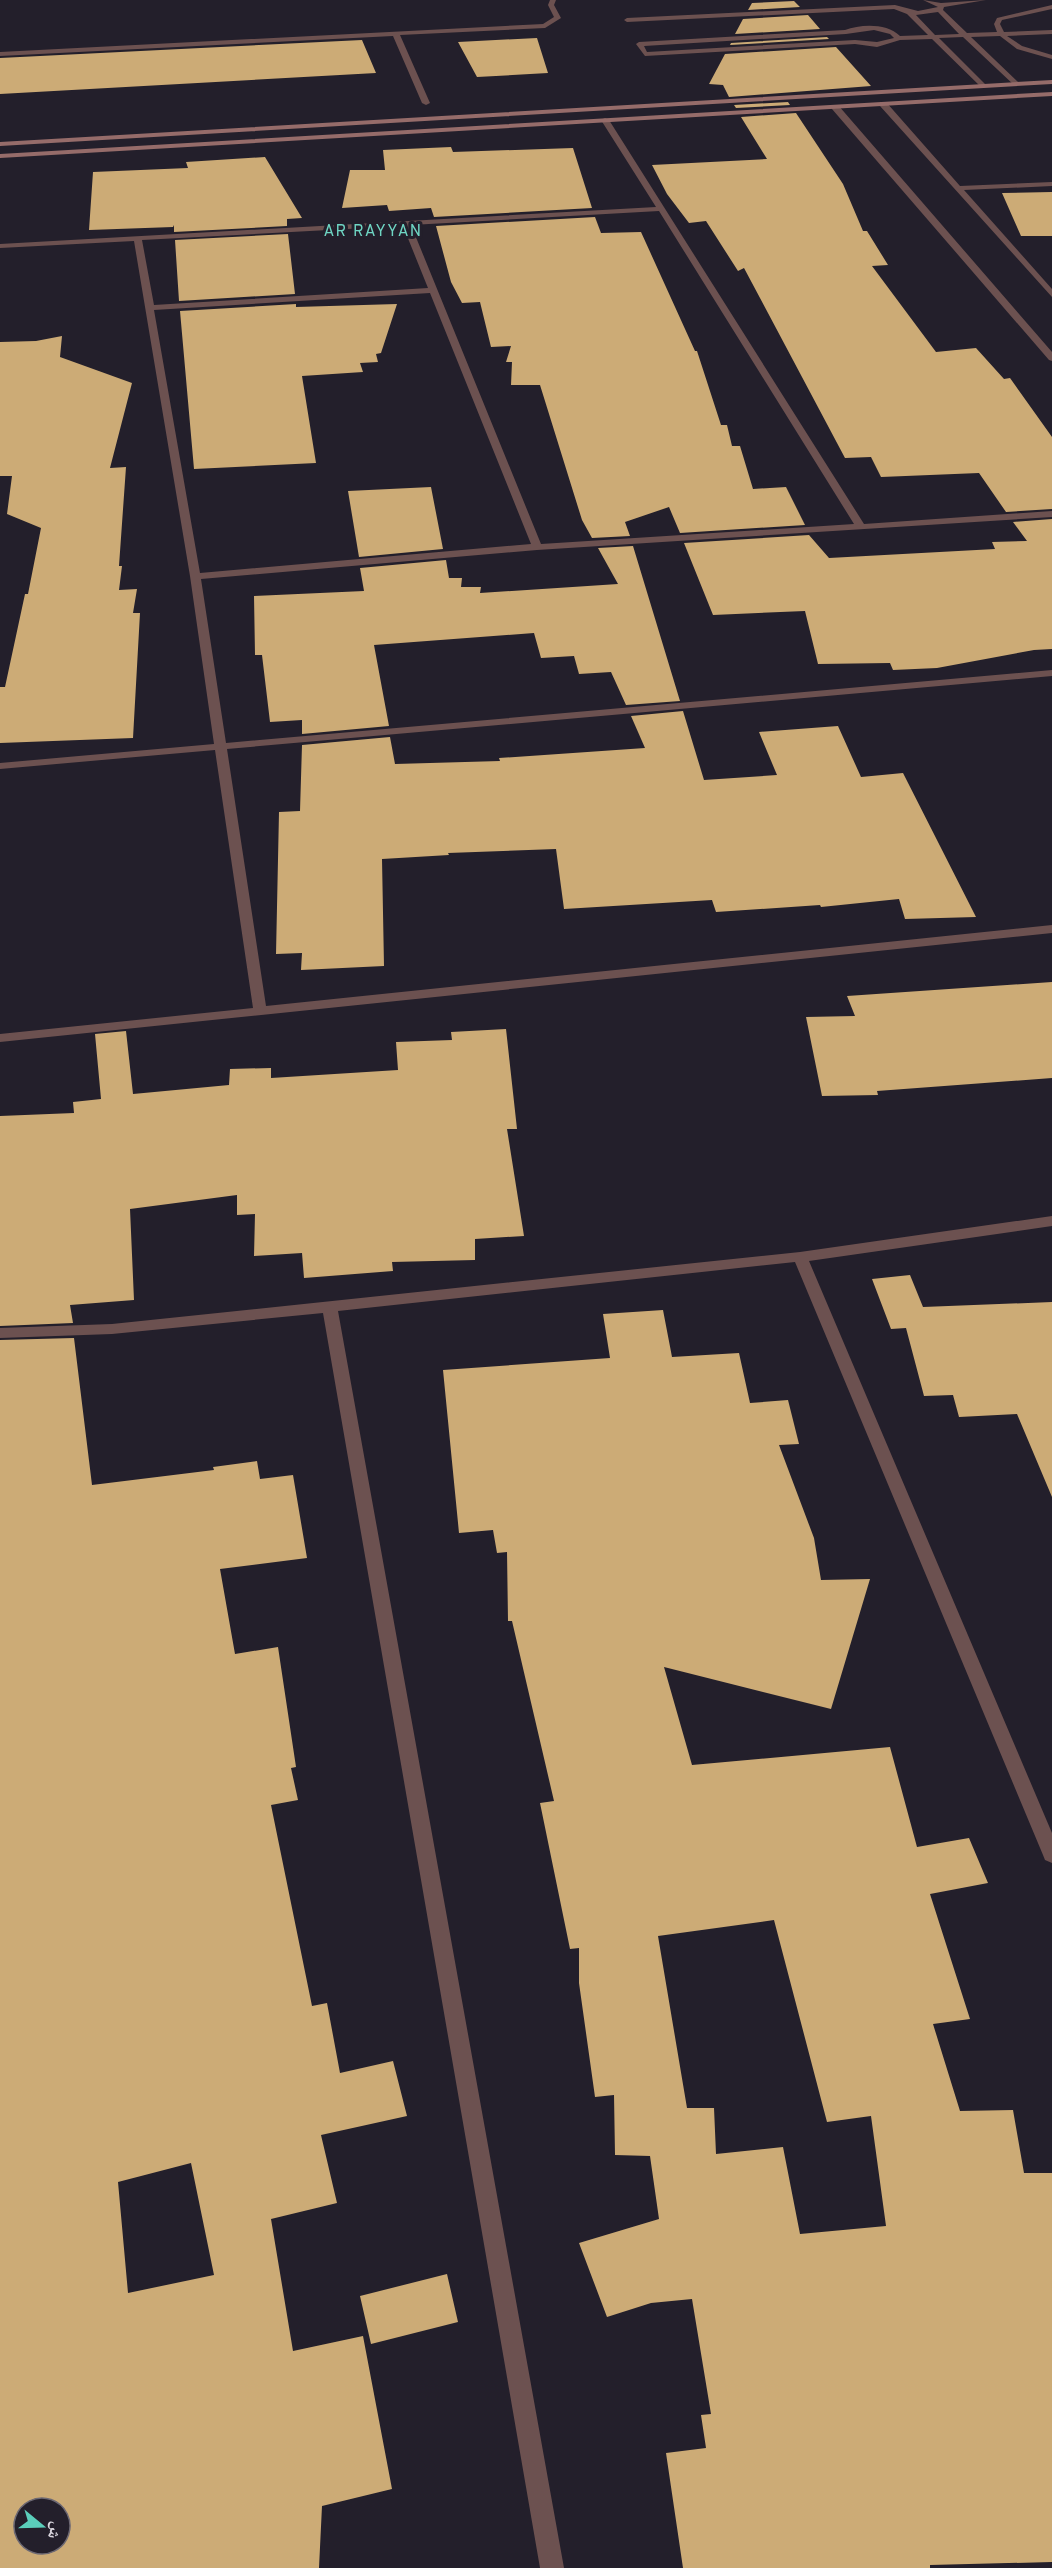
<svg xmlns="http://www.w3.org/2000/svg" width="1052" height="2568" font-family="Overpass,'Noto Naskh Arabic',sans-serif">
  <rect width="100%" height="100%" fill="#231f2b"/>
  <path fill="#ccab76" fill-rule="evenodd" d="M794,1L800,7L748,10L752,3Z
    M808,15L820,29L735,34L743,19Z
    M827,37L829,39L730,45L731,43Z
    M537,38L548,73L477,77L458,42Z
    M362,40L376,73L0,94V58Z
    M836,47L871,86L729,97L723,85L709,84L725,54Z
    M788,102L790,105L736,108L734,105Z
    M796,113L843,184L863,231H867L888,265L872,266L936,352L976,348L1004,379L1010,378L1052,437V509L1006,512L979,473L881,477L871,457L845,458L744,268L738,271L706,221L689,223L667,194L652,165L767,159L741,117Z
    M451,147L453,152L573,148L592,208L434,217L431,208L389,211L387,205L342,208L350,170H385L383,150Z
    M265,157L302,218L287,219V226L174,232V225L173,227L89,230L93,172L188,168L186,162Z
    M1052,192V236H1021L1002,193Z
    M595,217L601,233L641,232L695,351H697L721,425H727L732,446H740L753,489L786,487L805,525L680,533L669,507L625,522L630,536L592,538L582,520L540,385H511L512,362H506L511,346L491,347L480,302L462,303L451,282L436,226Z
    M288,234L295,294L179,301L175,240Z
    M296,304V307L397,304L381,353L376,354L378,362L360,363L363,372L302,376L316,463L194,469L180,311Z
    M62,336L60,357L132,383L110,468L126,467L119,566H122L119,590L137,589L133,613H140L133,738L0,743V687H5L25,594H28L41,528L7,514L12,476H0V342L36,341Z
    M431,487L443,549L359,557L348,491Z
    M1052,519V649L1034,650L937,668L893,670L890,663L818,664L805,611L713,615L684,543L809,535L829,558L995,549L992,542L1027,541L1013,522Z
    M633,546L680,701L626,705L611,672L579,674L574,656L541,658L534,633L374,645L389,726L302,734V720L270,722L262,655H255L254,596L364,591L360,568L446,560L449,578H462L461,587H481L480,593L618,584L598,548Z
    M683,711L704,780L777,775L759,732L838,726L861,777L903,773L976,917L905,919L899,899L821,907L820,905L716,912L712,900L564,909L556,849L448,853L449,855L382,859L384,966L301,970L302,953L276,954L279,812L300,811L302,745L390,737L395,764L500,761L499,758L645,748L631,716Z
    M1052,982V1078L877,1091L878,1095L822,1096L806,1017L855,1016L847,996Z
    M506,1029L517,1129H507L524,1236L475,1239V1260L392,1262L393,1271L304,1278L302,1253L254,1256L255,1214L237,1215V1195L130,1209L134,1300L70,1305L73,1323L0,1326V1116L74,1113L73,1102L101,1099L95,1034L126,1031L133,1094L229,1085L230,1069L271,1068V1078L398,1070L396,1042L452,1040L451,1032Z
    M910,1275L923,1307L1052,1302V1497L1017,1414L959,1417L953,1395L924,1396L906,1328L891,1329L872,1279Z
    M663,1310L672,1357L739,1353L750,1403L788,1400L799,1444L779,1445L814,1538L821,1580L870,1579L831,1709L664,1667L692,1765L890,1747L917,1847L969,1838L988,1883L930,1894L970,2019L933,2024L960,2111L1013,2110L1024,2173H1052V2562L930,2565V2568H683L666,2453L706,2448L701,2415L711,2414L692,2299L651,2303L607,2317L579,2243L659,2219L650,2156L615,2155L614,2095L595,2097L579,1983V1948L570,1949L540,1803L554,1801L512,1621H508L507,1552L497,1553L493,1530L459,1533L443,1370L610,1358L603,1314ZM774,1920L827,2122L871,2116L886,2226L800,2234L783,2147L716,2154L714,2108H687L658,1936Z
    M74,1338L92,1485L214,1470L213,1467L257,1461L260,1479L293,1475L307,1558L220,1569L235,1654L278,1647L296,1767L291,1768L298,1800L271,1805L312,2006L327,2003L340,2073L393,2061L407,2116L321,2135L337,2203L271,2219L293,2351L363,2336L392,2489L322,2506L319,2568H0V1340ZM191,2163L214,2275L128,2293L118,2182ZM24,2508H60V2544H24Z
    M447,2274L458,2322L371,2344L360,2296Z"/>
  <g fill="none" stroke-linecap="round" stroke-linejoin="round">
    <path fill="#6c5150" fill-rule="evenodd" d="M550,0H556L554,5L561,18L545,28L400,35L430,103L426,105L422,103L393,36L0,56V52L543,24L554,17L548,5Z
      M923,0L941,3L986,0L944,7L943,10L967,33L997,32L994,24L997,18L1052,5V9L1002,20L1000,24L1004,32L1052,30V34L1007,36L1022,46L1052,55V59L1017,49L1000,36L971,37L1018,82L1015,86L963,37L939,38L985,84L982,88L932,39L900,40L877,47L855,44L645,56L636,44L639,42L845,30C861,24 887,23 900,36L928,35L907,14L894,9L627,22L624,20L627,18L895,5L918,11L938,7ZM938,12L959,34L935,35L916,15ZM874,30L890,34L894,38L877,42L855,40L647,52L644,46L846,34Z"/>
    <path fill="#6c5150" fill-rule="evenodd" d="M880,102H886L960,186L1052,182V186L964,190L1052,289V297L880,106Z
      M832,105H838L1052,352V361L1049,360L832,109Z
      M605,118L609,120L864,524L1052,511V517L537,550L201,579L226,743L1052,670V676L227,749L266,1006L1052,925V933L0,1042V1034L253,1008L215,750L0,769V763L214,744L190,576L134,241L0,248V244L656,207L601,120ZM659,211L854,524L541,544L411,225ZM403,226L428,288L154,305L142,240ZM430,293L531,544L200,573L154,310Z
      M1052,1216V1226L809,1261L1052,1833V1863L1045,1860L1043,1855L795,1262L338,1311L564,2568H540L323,1313L112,1334L0,1338V1328L112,1324L800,1252Z"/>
    <path fill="#966c6a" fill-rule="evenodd" d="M1052,80V84L0,146V142Z
      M1052,92V96L0,158V154Z"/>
  </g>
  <g text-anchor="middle" stroke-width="6" stroke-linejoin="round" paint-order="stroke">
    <g font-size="16" letter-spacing="1.5" fill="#6fd6c4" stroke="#231f2b">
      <text x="373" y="236">AR RAYYAN</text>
    </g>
  </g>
  <g transform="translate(42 2526) rotate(109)"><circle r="28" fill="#231f2b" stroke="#6c6873" stroke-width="1.5"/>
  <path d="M0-4.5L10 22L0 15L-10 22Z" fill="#5bcebb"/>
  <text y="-9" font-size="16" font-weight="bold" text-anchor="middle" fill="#d9d6de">ش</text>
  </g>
</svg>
